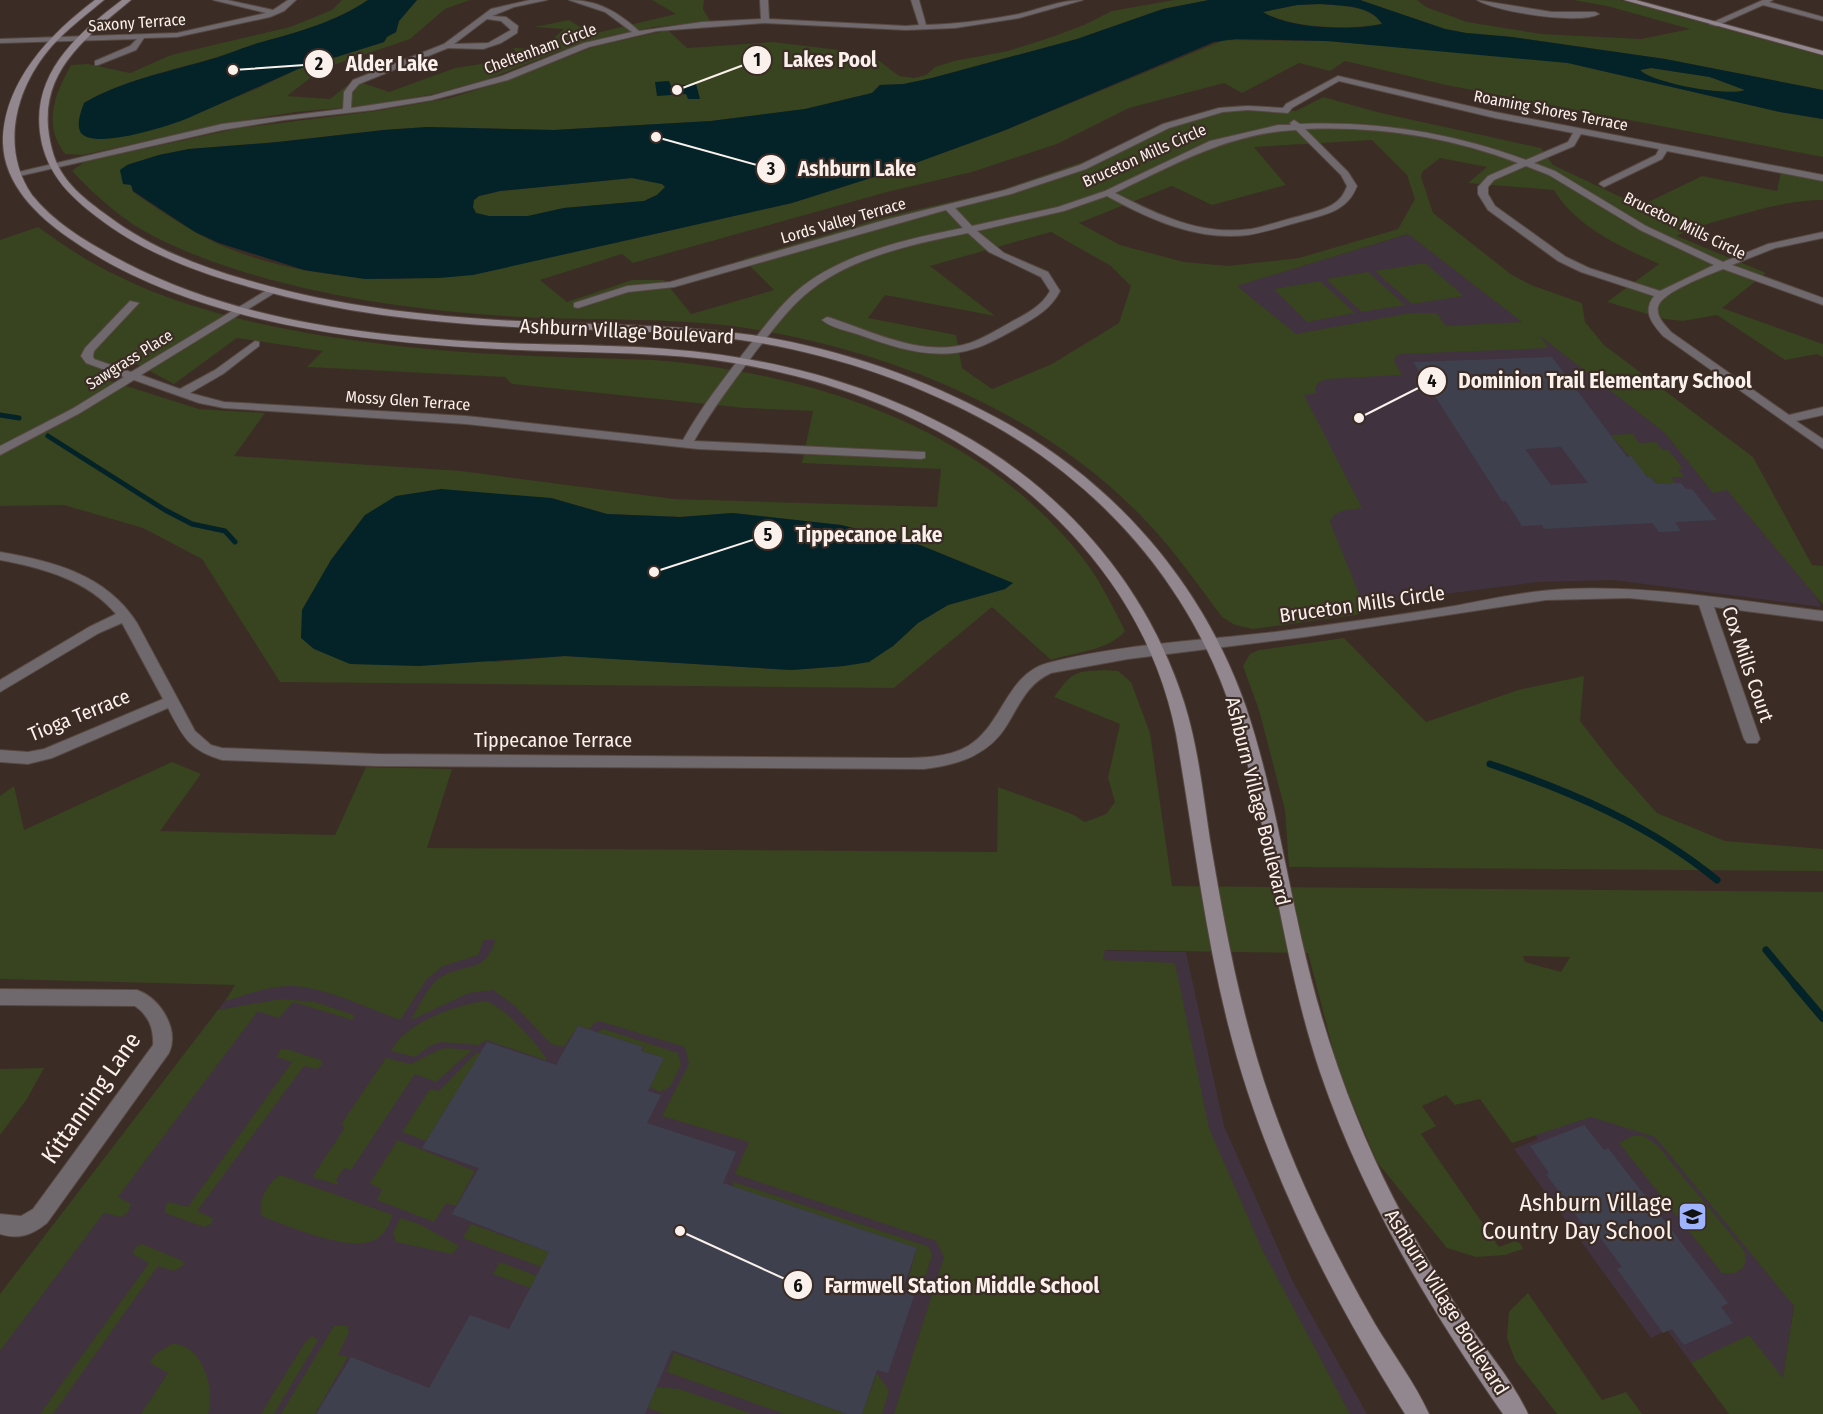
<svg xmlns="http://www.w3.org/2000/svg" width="1823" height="1414" font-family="'Fira Sans Condensed',sans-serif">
  <rect width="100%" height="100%" fill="#3b2c25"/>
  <path fill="#40323f" d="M1432,227L1725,443L1822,607L1613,580L1538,582L1247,620L1188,300Z
    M268,936L1186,952L1224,1126L1293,1282L1367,1414H0V1295L237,985Z
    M1744,1031L1794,1306L1783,1379L1724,1407L1667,1330L1651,1338L1514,1149L1538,1139L1499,1090Z"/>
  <path fill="#38431f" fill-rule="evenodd" d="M342,0H368C335,22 299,32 262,42C245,47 230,54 214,58C169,71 124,80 84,103L90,138H112L169,125L256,89L298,69L384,42L387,36L396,32L399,21L417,0H470L445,9L410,39L322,69L287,96L330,99L354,80L389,92L455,68L520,58L513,48L541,49L564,29L534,27L569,20L592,34L676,14L652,0H704L703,9L710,21L654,27L613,35L557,52L488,79L433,94L372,105L296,112L222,124L83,155L65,154C42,124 55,94 71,65L88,64L130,73L171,55L290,27L332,10Z
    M1174,0H1209L1163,9L1077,39L932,78L904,84L880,85L872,93L805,109L711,121L554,130L427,127L384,130L278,142L189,149L159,155L127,165L133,192C153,206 174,220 195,232C255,267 346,282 415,278L615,243L792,203L899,169L1003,131L1224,40L1327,41L1531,58L1568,63L1780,112L1823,119V157L1446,85L1345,61L1330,71L1299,63L1242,93L1224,83L1129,108L1057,144L972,172L887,192L633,263L622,254L540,280L567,302L632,280H664L691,314L774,290L743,259L885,217L1001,190L1094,158L1166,122L1220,107L1241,105L1296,111L1323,97L1381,113L1541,148L1553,165L1640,206L1702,176L1777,191L1782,166L1823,174V200C1788,200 1754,211 1721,220C1705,225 1691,227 1677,236L1766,273L1722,308L1823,344V357L1817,354L1785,360L1717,315L1683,321L1664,319L1607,302L1659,264C1621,247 1576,227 1554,190L1468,183L1487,167L1440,158L1422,172L1421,177L1433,213L1512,275L1531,285L1582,303L1585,322L1604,345L1753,457L1812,565L1823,566V605L1727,490L1713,493L1665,433L1540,336L1549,348L1401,354L1396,356L1394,361L1402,375L1327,379L1319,382L1315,388L1316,393L1304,395L1362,508C1349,510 1335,509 1330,522L1366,611L1356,615L1253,629L1235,625L1222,617C1198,585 1174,550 1146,521C1042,412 893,351 746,328C672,317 596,321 521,317C405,311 262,290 157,238C124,222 97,197 72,171L84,162L239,128L376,111L450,98L512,79L593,47L668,30L687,48L773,42L839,50L837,57L860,62L878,60L899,76L914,78L926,75L935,67L954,61L1008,51L1052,37L1084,25L1112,11ZM1372,140L1407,175L1415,199L1398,229L1299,258L1228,266L1184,262L1120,245L1079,223L1172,186L1212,205L1286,185L1254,147ZM1051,232L1111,266L1131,286L1119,323L1052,364L992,389L962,368L956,335L868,318L885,295L995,316L930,266ZM1408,234L1522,322L1446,326L1437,313H1410L1296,334L1237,286Z
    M1360,0H1417L1426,7L1467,22L1541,34L1641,39L1690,29L1607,6L1573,0H1620L1823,56V90L1665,59L1512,37L1466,33L1445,29Z
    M1320,4C1341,6 1370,5 1382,24C1348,30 1293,29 1262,12L1297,5Z
    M1651,68L1710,77L1745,90C1729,97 1650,83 1640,70Z
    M632,178L662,184L666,187L657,195L644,201L564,208L528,216H489L476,213L473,207L474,200L479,196L500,191Z
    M38,227C63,245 88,262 116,275C199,317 305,335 398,346C452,352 507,355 561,357C600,359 638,358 677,362C829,379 984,433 1082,557C1100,580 1112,605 1125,631C1108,651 1075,652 1051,660L992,607L894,688L280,682L202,559L143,528L64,505L0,506V240ZM237,338L323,351L307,367L505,377L512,384L745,408L813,411L802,463L941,469L937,507L674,499L461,471L234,456L265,413L199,409L104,379L133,362L174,384ZM551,498L607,514L680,517L733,513L841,525L920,545L1012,583L1005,589L948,605L918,623L893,646L844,666L792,670L565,656L493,662L302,610L331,560L365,515Z
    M1425,263L1464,296L1412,304L1375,271Z
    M1368,272L1405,305L1362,312L1326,279Z
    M1320,281L1355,313L1307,322L1274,289Z
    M1633,434L1639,443L1656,442L1663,450H1668L1683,468L1678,469L1684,477H1671L1675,484H1657L1652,478H1648L1611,435Z
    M1344,638L1426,722L1518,690L1584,676L1580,721L1615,766L1657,813L1725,841L1823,849V871L1289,867L1285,810L1259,710L1243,666L1250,654L1259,650Z
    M1104,670L1118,671L1131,682L1150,733L1172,886L1823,892V1414H1729L1691,1363L1749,1335L1783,1378L1794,1306L1655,1137L1591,1117L1512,1143L1480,1099L1455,1105L1446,1095L1422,1106L1436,1126L1421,1134L1499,1247L1515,1241L1520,1243L1523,1249L1505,1255L1476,1257L1447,1248L1377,1162L1338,1069L1308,953L1105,950L1103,960L1175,963L1209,1128L1261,1247L1350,1414H894L944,1257L936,1241L735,1174L749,1142L662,1116L689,1064L685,1047L599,1021L594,1023L590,1029L578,1026L564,1047L551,1044L515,1006L493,990L469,993L411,1020C419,1007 428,985 441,977C463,963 487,974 495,940H484L478,955L443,966L427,979L400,1020C370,1009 318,984 288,986C267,987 245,995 225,1001L235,985L0,979V796L14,786L24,830L172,762L201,774L160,831L335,835L366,767L452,769L427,848L997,852L998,787L1072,814L1085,822L1106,814L1115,802L1108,778L1120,724L1054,697C1073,672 1072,672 1104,670ZM1523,956L1570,957L1561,972L1525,962Z
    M281,999L315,1002L354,1015L353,1020L293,1002L279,1018L258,1011L118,1197L131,1204L128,1212L122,1217L104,1213L0,1351V1294L218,1010Z
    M485,1001C505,1006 537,1044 548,1061L486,1040L479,1045L441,1042L430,1046L415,1057L391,1051C405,1023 455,1005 485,1001Z
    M603,1029L678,1053L681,1065L670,1087L660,1092L650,1087L664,1058L642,1051L644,1047L597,1032Z
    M447,1048L472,1050L436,1082L415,1074L351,1170L344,1168L336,1180L340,1185L314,1178V1174L344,1129L342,1123L386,1058L411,1064L438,1050Z
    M286,1049L321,1060L322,1065L316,1069L304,1066L197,1211L213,1218L211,1224L204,1227L165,1213V1206L169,1202L188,1207L292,1062L277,1057L280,1050Z
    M477,1052L480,1054L426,1141L402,1132L430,1089L439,1091Z
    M44,1068L27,1099L0,1135V1069Z
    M1632,1136H1644L1657,1145L1744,1250L1746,1259L1743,1268L1735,1273H1722L1619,1143Z
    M398,1140L475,1171L456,1206L446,1203L434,1222L377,1200L382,1190L370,1183Z
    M279,1176H283L393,1215C389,1224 386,1232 378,1238C354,1255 287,1226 262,1216C257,1202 267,1183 279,1176Z
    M734,1182L929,1247L932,1255L923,1285L915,1289L906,1287L917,1248L732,1186Z
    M400,1218L419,1224L459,1246L452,1254L396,1242L393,1233Z
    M471,1224L549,1252L541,1267L463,1238Z
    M142,1244L183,1261L184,1265L174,1271L158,1266L53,1414H40L149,1263L134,1255L133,1252L137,1246Z
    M500,1262L537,1276L530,1288L493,1274Z
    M1528,1293L1602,1400L1626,1392L1642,1414H1557L1515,1360L1507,1338L1509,1312Z
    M334,1326H347L349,1332L338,1355L348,1357L315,1414H281Z
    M312,1336L318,1340L274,1414H261L304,1344Z
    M172,1344C202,1343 216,1389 208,1414H141L168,1373L150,1363C154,1353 163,1349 172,1344Z
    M674,1353L847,1414H784L667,1372Z
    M877,1373L889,1391L882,1414H862Z
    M656,1387L679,1389L752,1414H664L648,1408Z"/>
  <path fill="#032328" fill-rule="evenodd" d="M368,0H417L399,21L396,32L387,37L384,42L298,69L186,119C168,126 98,149 82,134C75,127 81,111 84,103C122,81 163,73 205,61C224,56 243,47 262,42C299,32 335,22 368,0Z
    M1209,0H1360L1445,29L1466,33L1512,37L1665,59L1823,90V119L1780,112L1568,63L1327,41L1236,39L1214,42L1003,131L899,169L792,203L473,275L439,278L365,279L304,270L219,243L195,232L133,191L131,185L123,184L120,170L127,165L159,155L189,149L278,142L384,130L427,127L554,130L711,121L805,109L872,93L880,85L904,84L932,78L1077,39L1163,9ZM1320,4C1340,6 1371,4 1382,24C1351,31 1290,29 1263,12L1297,5ZM1651,68L1710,77L1745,90C1729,97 1652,83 1640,70ZM632,178L662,184L665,187L657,195L644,201L564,208L528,216H489L476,213L473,207L474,200L479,196L500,191Z
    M669,81L671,86L696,84L700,99H688L686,94L657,96L655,82Z
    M441,489L551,498L607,514L680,517L733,513L841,525L920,545L1013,583L1005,589L948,605L918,623L893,646L869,662L844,666L791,670L565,656L419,666L350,664L314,649L301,638L302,610L331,560L365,515L396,496Z"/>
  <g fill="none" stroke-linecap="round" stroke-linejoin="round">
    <path stroke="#032328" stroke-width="5" d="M0,415L19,418
      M48,436L165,510L192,524L225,531L235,542"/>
    <path stroke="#032328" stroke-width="7" d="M1490,764C1572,792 1650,825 1717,880
      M1766,950L1796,986"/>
    <path stroke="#032328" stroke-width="8" d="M1795,985L1823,1018"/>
  </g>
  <path fill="#3f404e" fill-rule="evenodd" d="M1552,357L1627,457L1631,456L1648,478H1651L1657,484L1681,483L1686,489H1692L1717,520L1675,522L1681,531L1659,532L1652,523L1544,529L1542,525L1522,526L1506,501H1502L1413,362ZM1561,447L1588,483L1551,485L1525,449Z
    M578,1026L643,1047L641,1051L664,1058L648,1091L661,1095L647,1123L736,1152L723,1183L917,1248L902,1291L914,1296L888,1373L877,1370L862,1414H847L672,1350L645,1414H316L351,1357L429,1388L470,1315L509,1329L549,1252L452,1214L479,1168L422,1148L487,1042L556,1065Z
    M1584,1125L1604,1150L1608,1148L1728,1303L1721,1307L1733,1323L1684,1345L1672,1329L1663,1333L1617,1269L1622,1267L1592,1227L1586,1229L1546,1174L1549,1173L1530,1146Z"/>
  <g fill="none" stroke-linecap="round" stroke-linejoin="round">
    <defs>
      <path id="minor" d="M213,0H227L273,10L288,0H296L284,11L270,17L177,37L144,38L136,50L98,65H95V61L130,46L137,39L0,43V39L177,33L266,13Z
        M530,0H547L514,7L492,16L506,17L518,26L517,33L501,43L483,49L448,48L359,84L352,92L351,108L431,96L502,76L584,43L632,32L605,12L569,0C598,0 618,12 639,31L702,22L761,19L760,0H768L769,19L906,26L919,25L911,0H919L926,25C957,24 988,20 1019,14C1040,9 1061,0 1083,0L1019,18L955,28L906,30L765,23L657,31L589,47L508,80L432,100L373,110L284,120L222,130L15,177L10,174L222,124L343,109L344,92L353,80L444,44L491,9ZM487,19L501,21L511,30L488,43L454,44Z
        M1477,0L1552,12H1595L1599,14C1580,25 1496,12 1477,0Z
        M1763,0H1773L1769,2L1823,17V21L1763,5L1716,26L1709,24Z
        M1338,76L1495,112L1823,175V181L1667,151L1662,159L1604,187L1599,184L1601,182L1656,155L1659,149L1581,134L1574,146L1534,163L1555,171L1646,226L1723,262L1768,244L1823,232V238L1775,248L1732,265L1823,298V305L1723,269C1709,275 1661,292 1658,307C1656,317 1665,325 1671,332L1789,415L1823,407V415L1796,421L1823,439V449L1663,336C1652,323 1642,312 1654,296L1581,272L1558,261L1488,210L1478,194V187L1488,176L1518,163C1450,137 1378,126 1305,129L1348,172L1357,186C1348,210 1328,214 1306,220C1287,225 1267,232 1248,235C1197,241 1151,220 1107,196L1064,211L977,231L1004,253L1048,272L1060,291C1051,309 1036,317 1019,327C1004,335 990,344 973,349C935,361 896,348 860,335C848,331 831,328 822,320L827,317L831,318C873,332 924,358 970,343C984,338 997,330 1011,322C1026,314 1041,307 1050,291L1041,277L989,252L968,233C917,243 852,257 811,290C789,307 773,330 756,351C734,381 712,409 694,441L925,452V458L921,459L698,449L466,424L224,408L199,403L134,380L80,413L0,455V446L72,409L124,377L86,363L81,356L85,348L130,301L139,303L94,351L93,356L94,359L131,372L272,287L276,288V292L141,375L180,389L215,370L255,341L259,342V346L223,374L190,393L224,402L466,416L683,440C702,406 725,377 749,346C766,325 782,302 804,285C848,252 911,238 963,228L946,210L674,287L628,292L578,308L574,307V303L627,286L670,282L885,220L1005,190L1080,165L1163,124L1219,108L1248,106L1283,108L1286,104ZM1339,81L1495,118L1573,133L1568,142L1526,160C1453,133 1378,121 1300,124L1294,120L1290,123L1291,125H1278L1210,141L1105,191L1058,207L972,226L955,208L1011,194L1086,169L1169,128L1223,112L1248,110L1288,113L1292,108ZM1296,130L1341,175L1347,186C1340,208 1319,210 1300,216C1283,220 1267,226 1251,229C1201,236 1158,215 1115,193C1173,165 1230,133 1296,130ZM1526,166L1549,175L1640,230L1714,265L1660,291L1589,268L1566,257L1495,206L1488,194V187L1494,180Z
        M0,552C53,561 107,575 137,623L195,731L211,745L222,748L377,754L897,758C921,758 947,758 968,746C1003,725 1006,674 1048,663C1121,644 1200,641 1275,632C1335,624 1395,616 1454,606C1491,599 1527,591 1565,589C1651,585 1738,601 1823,611V621L1714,607L1760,739L1757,743H1747L1744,739L1699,605L1629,598L1546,600L1304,637L1128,659L1051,673C1027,684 1020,704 1007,725C989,755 958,765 924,769L377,766L222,760C189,750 183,737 168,708L52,758L28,764L0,762V750L28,752L44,749L163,699L122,623L99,633L0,692V680L89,627L116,614C87,580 43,568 0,560Z
        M0,989L137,990C160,998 180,1029 169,1053L47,1223C32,1235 19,1240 0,1234V1214L21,1216L33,1209L153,1045C154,1028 148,1015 135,1006L0,1005Z"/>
      <path id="secondary" d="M95,0H104C86,15 67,29 51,47C15,89 0,148 32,195C57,226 92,245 126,263C240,322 376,337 502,343C580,346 658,344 735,357C812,369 888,394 956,431C1063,489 1147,585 1184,702C1198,746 1203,794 1210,840C1225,929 1241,1016 1271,1102C1298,1179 1334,1253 1375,1324C1393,1354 1415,1383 1429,1414H1405C1329,1293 1263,1163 1228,1024C1204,929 1193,831 1176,734C1146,580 1026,465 885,406C828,382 768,367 707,359C638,351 568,353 499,349C357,342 188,322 69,238C37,216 4,184 3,143C3,82 50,34 95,0Z
        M122,0H131C78,44 30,80 54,156C63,183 86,200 108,216C149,247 198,266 247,280C341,308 441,318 539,322C610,325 681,325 752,335C837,348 921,377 997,418C1113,480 1203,583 1246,707C1271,782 1284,861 1301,937C1315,999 1333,1059 1357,1118C1385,1188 1421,1253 1463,1316C1484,1348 1512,1379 1528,1414H1503C1428,1306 1363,1198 1320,1072C1280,953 1271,826 1230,706C1189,585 1103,487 993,425C921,385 841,357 760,343C686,330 611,331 537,328C439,324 340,314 246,286C193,271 141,251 97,217C71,197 50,177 42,144C27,78 74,36 122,0Z
        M1624,0H1636L1823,51V55Z"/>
    </defs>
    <use href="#minor" stroke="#564841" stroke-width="2"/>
    <use href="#secondary" stroke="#564841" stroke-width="2"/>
    <use href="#minor" fill="#6f686d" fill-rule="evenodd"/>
    <use href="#secondary" fill="#92878f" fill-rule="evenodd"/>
  </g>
  <defs>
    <symbol id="school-square" viewBox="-11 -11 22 22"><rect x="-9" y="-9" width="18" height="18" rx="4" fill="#a0b3fd" stroke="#3b2c25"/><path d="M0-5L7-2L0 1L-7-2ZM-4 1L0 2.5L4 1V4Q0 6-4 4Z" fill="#111"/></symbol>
  </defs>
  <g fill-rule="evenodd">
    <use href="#school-square" x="1676" y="1200" width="33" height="33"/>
  </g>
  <g text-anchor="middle" stroke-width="4.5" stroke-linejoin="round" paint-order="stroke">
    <g font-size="16" fill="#fbf1ec" stroke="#3b2c25">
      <text transform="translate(137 22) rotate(-4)" y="6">Saxony Terrace</text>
      <text transform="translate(540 48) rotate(-20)" y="6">Cheltenham Circle</text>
      <text transform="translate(1551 110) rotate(11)" y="6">Roaming Shores Terrace</text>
      <text transform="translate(1144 155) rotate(-24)" y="6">Bruceton Mills Circle</text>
      <text transform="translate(843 220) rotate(-16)" y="6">Lords Valley Terrace</text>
      <text transform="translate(1685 225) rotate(26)" y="6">Bruceton Mills Circle</text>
      <text transform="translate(129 359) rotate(-32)" y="6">Sawgrass Place</text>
      <text transform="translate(408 400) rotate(4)" y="6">Mossy Glen Terrace</text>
    </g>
    <g font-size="20" fill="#fbf1ec" stroke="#3b2c25">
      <text transform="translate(627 331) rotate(3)" y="7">Ashburn Village Boulevard</text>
      <text transform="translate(1362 604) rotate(-8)" y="7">Bruceton Mills Circle</text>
      <text transform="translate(1748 664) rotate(71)" y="7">Cox Mills Court</text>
      <text transform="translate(79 715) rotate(-22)" y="7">Tioga Terrace</text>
      <text x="553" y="747">Tippecanoe Terrace</text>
      <text transform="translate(1258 801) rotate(76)" y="7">Ashburn Village Boulevard</text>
      <text transform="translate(1447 1302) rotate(58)" y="7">Ashburn Village Boulevard</text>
    </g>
    <g font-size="24" fill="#fbf1ec" stroke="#3b2c25">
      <text transform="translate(91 1098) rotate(-55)" y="8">Kittanning Lane</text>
    </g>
    <g font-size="24" fill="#fbf1ec" stroke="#3b2c25" text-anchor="end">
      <text x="1672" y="1211">Ashburn Village<tspan x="1672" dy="28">Country Day School</tspan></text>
    </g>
  </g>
  <path fill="none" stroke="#fbf1ec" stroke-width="2" d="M677 90L757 60M233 70L319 64M656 137L771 169M1359 418L1432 381M654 572L768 535M680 1231L798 1285"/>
  <g fill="#fbf1ec" stroke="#3b2c25" stroke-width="2">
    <circle cx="677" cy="90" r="6"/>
    <circle cx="233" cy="70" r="6"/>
    <circle cx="656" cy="137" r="6"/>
    <circle cx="1359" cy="418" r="6"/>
    <circle cx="654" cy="572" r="6"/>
    <circle cx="680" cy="1231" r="6"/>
    <circle cx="757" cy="60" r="15"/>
    <circle cx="319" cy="64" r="15"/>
    <circle cx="771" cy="169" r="15"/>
    <circle cx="1432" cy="381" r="15"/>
    <circle cx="768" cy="535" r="15"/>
    <circle cx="798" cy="1285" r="15"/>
  </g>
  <g font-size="18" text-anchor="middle" font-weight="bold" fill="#111">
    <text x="757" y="66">1</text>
    <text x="319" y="70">2</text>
    <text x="771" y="175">3</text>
    <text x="1432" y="387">4</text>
    <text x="768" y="541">5</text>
    <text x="798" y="1292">6</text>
  </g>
  <g font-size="21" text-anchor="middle" font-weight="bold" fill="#fbf1ec" stroke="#3b2c25" stroke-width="4.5" stroke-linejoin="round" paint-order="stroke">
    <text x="830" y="67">Lakes Pool</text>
    <text x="392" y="71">Alder Lake</text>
    <text x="857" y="176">Ashburn Lake</text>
    <text x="1605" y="388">Dominion Trail Elementary School</text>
    <text x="869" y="542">Tippecanoe Lake</text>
    <text x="962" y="1293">Farmwell Station Middle School</text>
  </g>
</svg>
